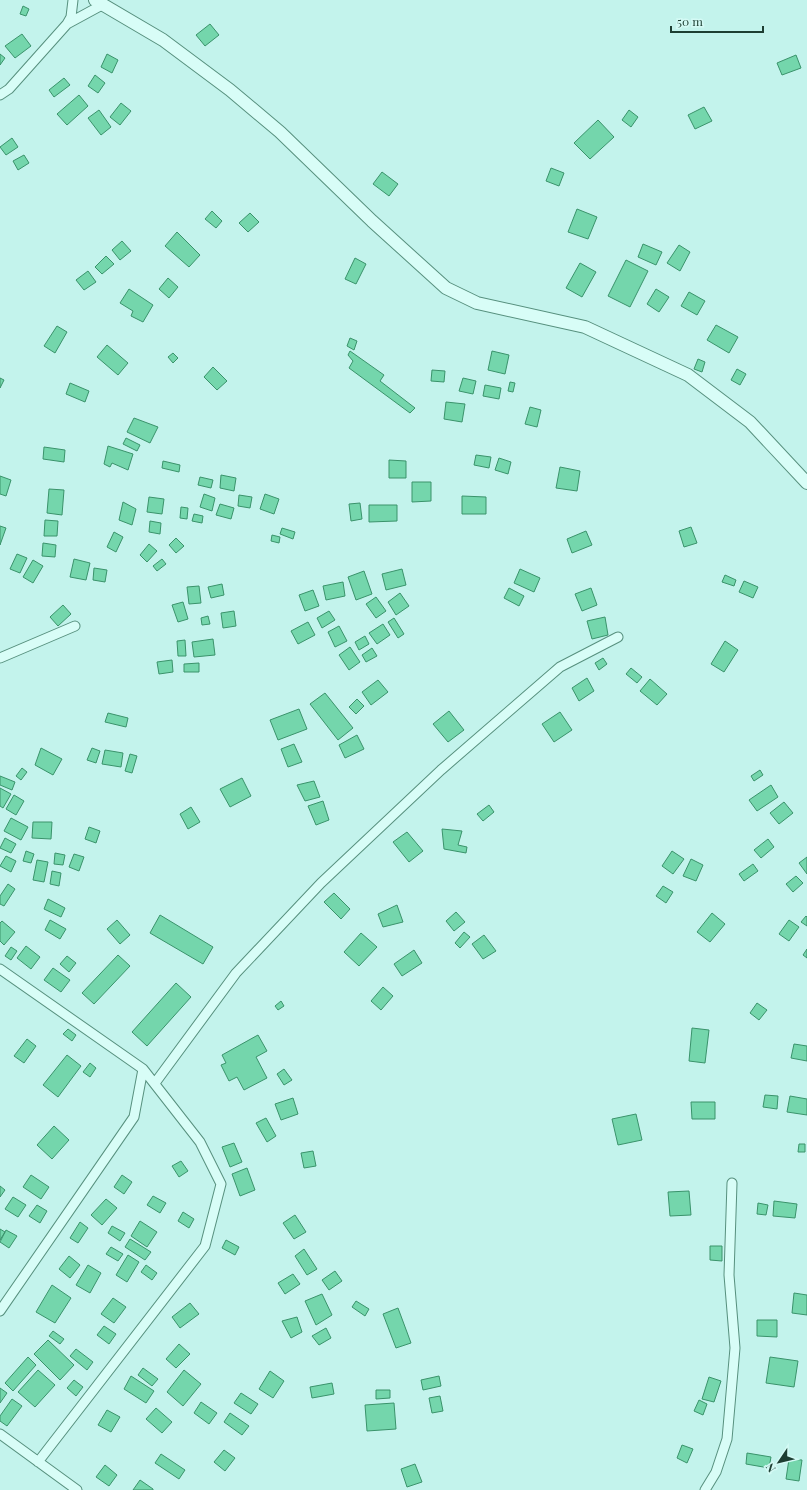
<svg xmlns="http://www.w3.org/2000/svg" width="807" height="1490" font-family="'Playfair Display',serif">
  <rect width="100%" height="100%" fill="#c3f3ec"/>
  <path fill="#74d6ac" stroke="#3a936b" d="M23,6L29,9L26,16L20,14Z
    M210,24L219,35L205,46L196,35Z
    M22,34L31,46L15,58L5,46Z
    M0,54L5,58L0,65Z
    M107,54L118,60L112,73L101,67Z
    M796,55L801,68L782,75L777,63Z
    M95,75L105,83L98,93L88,86Z
    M64,78L70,85L54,97L49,90Z
    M79,95L88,106L67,125L57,114Z
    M121,103L131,111L120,125L110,117Z
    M704,107L712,121L695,129L688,115Z
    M99,110L111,127L101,135L88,118Z
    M629,110L638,117L631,127L622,120Z
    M598,120L614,137L590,159L574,143Z
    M12,138L18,147L6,155L0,147Z
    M24,155L29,163L18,170L13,161Z
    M551,168L564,173L559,186L546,181Z
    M382,172L398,184L389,196L373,184Z
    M577,209L597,217L588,239L568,232Z
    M212,211L222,221L216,228L205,219Z
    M250,213L259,222L248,232L239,223Z
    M177,232L200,255L189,267L165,246Z
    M122,241L131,251L120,260L112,250Z
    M643,244L662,252L656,265L638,257Z
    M679,245L690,252L680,271L667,263Z
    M106,256L114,264L102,274L95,267Z
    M355,258L366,264L356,284L345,279Z
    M626,260L648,271L630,307L608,296Z
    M580,263L596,272L582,297L566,288Z
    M88,271L96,282L84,290L76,280Z
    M168,278L178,287L169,298L159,289Z
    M129,289L153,305L143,322L131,316L133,311L120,303Z
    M656,289L669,297L659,312L647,304Z
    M689,292L705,301L697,315L681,306Z
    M716,325L738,337L729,353L707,340Z
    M57,326L67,332L55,353L44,346Z
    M350,338L357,341L354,350L347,346Z
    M107,345L128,363L118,375L97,357Z
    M350,351L384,375L380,381L415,408L410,413L349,368L353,361L348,355Z
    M492,351L509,355L505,374L488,370Z
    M173,353L178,358L173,363L168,357Z
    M698,359L705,362L702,372L694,369Z
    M213,367L227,381L217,390L204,377Z
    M737,369L746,374L740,385L731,380Z
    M432,370L445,371L444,382L431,381Z
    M0,378L4,380L0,388Z
    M463,378L476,381L473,394L459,391Z
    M510,382L515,383L513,392L508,391Z
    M70,383L89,391L85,402L66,394Z
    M485,385L501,388L499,399L483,396Z
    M446,402L465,404L462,422L444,419Z
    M530,407L541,410L537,427L525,424Z
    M134,418L158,427L150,443L127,432Z
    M126,438L140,445L137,451L123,444Z
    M108,446L133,454L128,470L112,463L110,467L104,464Z
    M44,447L65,450L64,462L43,459Z
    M476,455L491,457L489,468L474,465Z
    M499,458L511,462L508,474L495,470Z
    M389,460L406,461V478H389Z
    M163,461L180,465L179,472L162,468Z
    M560,467L580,471L577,491L556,488Z
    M221,475L236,478L234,491L220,488Z
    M0,476L11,480L6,496L0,494Z
    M200,477L213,480L211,488L198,485Z
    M412,482H431V501L412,502Z
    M49,489L64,490L62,515L47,513Z
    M204,494L215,498L212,511L200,507Z
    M265,494L279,499L274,514L260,509Z
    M239,495L252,497L250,508L238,506Z
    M462,496L486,497V514H462Z
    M149,497L164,499L162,514L147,512Z
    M123,502L136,509L132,525L119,520Z
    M360,503L362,519L351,521L349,504Z
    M220,504L234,508L231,519L216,515Z
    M369,505H397V521L369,522Z
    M181,507L188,508L187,519L180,518Z
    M194,514L203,516L202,523L192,521Z
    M45,520L58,521L57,536H44Z
    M150,521L161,523L160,534L149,532Z
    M0,526L6,528L0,545Z
    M691,527L697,543L684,547L679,531Z
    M282,528L295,532L293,539L280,534Z
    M586,531L592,545L572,553L567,539Z
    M114,532L123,537L116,552L107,547Z
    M272,535L280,537L279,543L271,541Z
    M176,538L184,546L176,553L169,545Z
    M43,543L56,545L55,557L42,556Z
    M149,544L157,551L147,562L140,555Z
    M17,554L27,558L20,573L10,569Z
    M74,559L90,563L86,580L70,577Z
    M162,559L166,564L157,571L153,566Z
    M33,560L43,566L33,583L23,577Z
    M94,568L107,570L105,582L93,580Z
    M402,569L406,585L386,590L382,574Z
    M520,569L540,578L534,592L514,583Z
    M364,571L372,594L356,600L348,577Z
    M725,575L736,580L734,586L722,582Z
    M744,581L758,587L753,598L739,592Z
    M343,582L345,596L326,600L323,586Z
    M222,584L224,595L211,598L208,587Z
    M199,586L201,603L189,604L187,587Z
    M509,588L524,596L519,606L504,598Z
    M591,588L597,605L582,611L575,594Z
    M313,590L319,606L305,611L299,595Z
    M400,593L409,606L396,615L388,602Z
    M376,597L386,611L376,618L366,604Z
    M183,602L188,619L178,622L172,605Z
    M63,605L71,614L58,626L50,617Z
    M234,611L236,626L223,628L221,613Z
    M329,611L335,620L322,628L317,618Z
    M208,616L210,624L202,625L201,618Z
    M605,617L608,635L592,639L587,621Z
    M394,618L404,634L398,638L388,622Z
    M308,622L315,635L298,644L291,631Z
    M383,624L390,635L377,644L369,633Z
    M339,626L347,641L335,647L328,632Z
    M365,636L369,644L359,650L355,642Z
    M213,639L215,655L194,657L192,642Z
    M185,640L186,656H178L177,641Z
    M725,641L738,650L724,672L711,664Z
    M350,647L360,662L349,670L339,655Z
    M372,648L377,656L366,662L362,655Z
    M603,658L607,664L599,670L595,663Z
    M172,660L173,672L159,674L157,662Z
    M199,663V672H184V664Z
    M631,668L642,677L637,683L626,674Z
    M587,678L594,691L579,701L572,688Z
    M650,679L667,694L657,705L640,691Z
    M378,680L388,692L371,705L362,692Z
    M325,693L353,728L338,740L310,704Z
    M357,699L364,706L356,714L349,707Z
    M299,709L307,729L278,740L270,720Z
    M449,711L464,730L448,742L433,724Z
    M560,712L572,730L554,742L542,724Z
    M108,713L128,718L126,727L105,722Z
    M357,735L364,749L345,758L339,745Z
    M294,744L302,762L288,767L281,749Z
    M41,748L62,759L53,775L35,765Z
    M92,748L100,751L96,763L87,760Z
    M105,750L123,753L121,767L102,764Z
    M130,754L137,756L132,773L125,771Z
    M22,768L27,772L21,780L16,776Z
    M760,770L763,775L754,781L751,776Z
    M0,776L15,782L12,790L0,785Z
    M242,778L251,796L230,807L220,789Z
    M314,781L320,797L305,801L297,785Z
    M771,785L778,797L757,811L749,800Z
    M0,788L11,794L3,808L0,806Z
    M14,795L24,801L16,815L6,809Z
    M323,801L329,820L316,825L308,806Z
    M784,802L793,813L779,824L770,813Z
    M489,805L494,812L483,821L477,814Z
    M191,807L200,822L188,829L180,814Z
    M11,818L28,827L21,840L4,831Z
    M33,822H52L51,839L32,838Z
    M89,827L100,831L96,843L85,839Z
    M442,829L462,831L458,845L467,847L466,853L444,849Z
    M407,832L423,851L409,862L393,842Z
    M5,838L16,844L11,853L0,848Z
    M768,839L774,847L761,858L754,850Z
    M26,851L34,854L31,863L23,861Z
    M672,851L684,859L673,874L662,866Z
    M55,853L65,855L63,865L54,864Z
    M74,854L84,857L79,871L69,867Z
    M6,856L16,861L11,872L0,866Z
    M807,857V874L799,863Z
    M691,859L703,865L696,881L683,876Z
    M37,860L48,862L44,882L33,880Z
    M753,864L758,871L744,881L739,874Z
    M52,871L61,873L59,886L50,884Z
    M796,876L803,883L793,892L786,884Z
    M8,884L15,889L4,906L0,904V896Z
    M663,886L673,892L666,903L656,896Z
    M334,893L350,909L341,919L324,902Z
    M48,899L65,908L61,917L44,909Z
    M397,905L403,922L383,927L378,914Z
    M456,912L465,922L454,931L446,921Z
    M712,913L725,924L710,942L697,932Z
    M160,915L213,947L203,964L150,933Z
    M806,916L807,917V926L801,922Z
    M50,920L66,929L60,939L45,930Z
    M117,920L130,935L120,944L107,929Z
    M789,920L799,927L789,941L779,934Z
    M2,921L15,932L4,945L0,941V923Z
    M464,932L470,937L460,948L455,943Z
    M361,933L377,947L359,966L344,952Z
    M484,935L496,951L483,959L472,944Z
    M26,946L40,957L31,969L17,958Z
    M11,947L17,951L11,960L5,956Z
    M807,949V958L803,955Z
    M414,950L422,963L402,976L394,964Z
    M118,955L130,966L94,1004L82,993Z
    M67,956L76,963L69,972L60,964Z
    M53,968L70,980L61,992L44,980Z
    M176,983L191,997L147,1046L132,1032Z
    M383,987L393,996L381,1010L371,1001Z
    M281,1001L284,1006L278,1010L275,1006Z
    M757,1003L767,1010L759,1020L750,1013Z
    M692,1028L709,1030L705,1063L689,1061Z
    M68,1029L76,1035L72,1041L63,1034Z
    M258,1035L267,1051L256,1057L267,1078L244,1090L237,1077L229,1081L221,1065L226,1063L222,1055Z
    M27,1039L36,1046L24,1063L14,1056Z
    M794,1044L807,1046V1061L791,1058Z
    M67,1055L81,1066L58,1097L43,1085Z
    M90,1063L96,1068L90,1077L83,1072Z
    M284,1069L292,1080L284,1085L277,1074Z
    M765,1095L778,1096L777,1109L763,1107Z
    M790,1096L807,1099V1115L787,1112Z
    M293,1098L298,1114L281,1120L275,1104Z
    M691,1102H715V1119H692Z
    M636,1114L642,1140L618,1145L612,1119Z
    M266,1118L276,1136L267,1142L256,1123Z
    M54,1126L69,1140L52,1159L37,1145Z
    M234,1143L242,1162L230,1167L222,1147Z
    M799,1144H805V1152H798Z
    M313,1151L316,1166L304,1168L301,1153Z
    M181,1161L188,1171L179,1177L172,1166Z
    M247,1168L255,1190L240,1196L232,1174Z
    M31,1175L49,1187L41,1199L23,1187Z
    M122,1175L132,1182L124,1194L114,1187Z
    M0,1186L5,1190L0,1197Z
    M689,1191L691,1215L670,1216L668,1192Z
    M153,1196L166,1203L160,1213L147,1205Z
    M13,1197L26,1205L18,1217L5,1209Z
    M106,1199L117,1208L102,1225L91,1215Z
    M774,1201L797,1204L795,1218L773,1216Z
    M758,1203L768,1205L766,1215L757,1214Z
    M37,1205L47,1211L40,1223L29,1216Z
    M183,1212L194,1219L189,1228L178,1221Z
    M295,1215L306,1232L294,1239L283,1223Z
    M140,1221L157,1232L147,1247L131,1236Z
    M80,1222L88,1228L78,1243L70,1238Z
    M112,1226L125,1233L120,1241L108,1233Z
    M0,1229L5,1232L0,1240Z
    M6,1230L17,1236L9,1248L0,1242Z
    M130,1239L151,1252L145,1260L125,1247Z
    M226,1240L239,1247L235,1255L222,1248Z
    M710,1246H722V1261L710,1260Z
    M111,1247L123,1254L118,1261L106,1254Z
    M304,1249L317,1269L307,1275L295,1256Z
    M128,1255L139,1262L127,1282L116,1275Z
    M69,1256L80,1265L70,1278L59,1269Z
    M88,1265L101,1273L90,1293L76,1285Z
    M146,1265L157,1273L152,1280L141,1272Z
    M335,1271L342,1281L329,1290L322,1280Z
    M293,1274L300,1284L285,1294L278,1283Z
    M52,1285L71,1298L55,1323L36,1312Z
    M794,1293L807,1295V1315L792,1313Z
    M322,1294L332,1315L316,1325L305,1301Z
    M113,1298L126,1307L114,1323L101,1314Z
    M356,1301L369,1309L365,1316L352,1307Z
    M190,1303L199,1314L180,1328L172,1317Z
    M398,1308L411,1343L396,1348L383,1314Z
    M297,1317L302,1332L291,1338L282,1321Z
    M757,1320H777V1337L757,1336Z
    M104,1326L116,1334L109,1344L97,1335Z
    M326,1328L331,1338L319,1345L312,1336Z
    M53,1331L64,1339L60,1344L49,1336Z
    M48,1340L74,1365L60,1380L34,1354Z
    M179,1344L190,1354L176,1368L166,1359Z
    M76,1349L93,1362L87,1370L70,1356Z
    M28,1357L36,1365L13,1391L5,1383Z
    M770,1357L798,1361L794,1387L766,1383Z
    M143,1368L158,1379L152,1386L138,1375Z
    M38,1370L55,1385L35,1407L18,1392Z
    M184,1370L201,1384L183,1406L167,1392Z
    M270,1371L284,1381L273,1398L259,1389Z
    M131,1376L154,1391L146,1403L124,1389Z
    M439,1376L441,1386L423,1390L421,1380Z
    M709,1377L721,1381L714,1402L702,1399Z
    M74,1380L83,1387L76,1396L67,1388Z
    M332,1383L334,1394L312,1398L310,1387Z
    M0,1388L7,1393L0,1403Z
    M376,1390H390V1398L376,1399Z
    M241,1393L258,1404L251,1414L234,1403Z
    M440,1396L443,1411L432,1413L429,1398Z
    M12,1399L22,1406L7,1426L0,1421V1416Z
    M699,1400L707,1404L703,1415L694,1411Z
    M201,1402L217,1413L209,1424L194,1413Z
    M394,1403L396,1429L367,1431L365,1405Z
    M156,1408L172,1422L162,1433L146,1419Z
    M107,1410L120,1417L111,1432L98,1425Z
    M230,1413L249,1426L242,1435L224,1422Z
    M682,1445L693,1449L687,1463L677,1458Z
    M224,1450L235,1458L225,1471L214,1462Z
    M747,1453L771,1457L769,1468L746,1464Z
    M161,1454L185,1470L179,1479L155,1463Z
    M789,1459L802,1460L799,1481L786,1479Z
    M415,1464L422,1482L407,1487L401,1469Z
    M105,1465L117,1475L109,1486L96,1477Z
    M140,1480L153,1489V1490H133Z"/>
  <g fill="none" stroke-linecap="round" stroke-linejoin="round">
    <defs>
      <path id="minor" d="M67,24L102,5
        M0,95L9,89L67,24L71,17L73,0
        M0,658L75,626
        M0,969L143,1069L200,1142L221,1184L205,1246L38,1462
        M155,1083L236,973L321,883L441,770L560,667L618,637
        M0,1311L134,1117L143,1069
        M0,1434L77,1490
        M705,1490L716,1472L727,1439L735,1348L729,1275L732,1183"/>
      <path id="tertiary" d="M95,0L163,40L230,90L280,132L372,221L446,288L477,303L585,327L688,375L750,422L807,483"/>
    </defs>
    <use href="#minor" stroke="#57907e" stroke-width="11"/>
    <use href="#tertiary" stroke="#57907e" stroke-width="14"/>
    <use href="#minor" stroke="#d8fdf7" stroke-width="9"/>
    <use href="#tertiary" stroke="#d8fdf7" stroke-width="12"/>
  </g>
  <g transform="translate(779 1462) rotate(235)" stroke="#d4faf5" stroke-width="3" paint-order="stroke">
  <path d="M0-3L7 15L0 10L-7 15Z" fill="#1d3e32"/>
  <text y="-6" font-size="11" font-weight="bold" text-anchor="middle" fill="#1d3e32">N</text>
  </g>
  <path d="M671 26v6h92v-6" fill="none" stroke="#1d3e32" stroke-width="2"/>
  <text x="677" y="26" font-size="12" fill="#1d3e32" stroke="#d4faf5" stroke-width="3" paint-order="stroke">50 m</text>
</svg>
